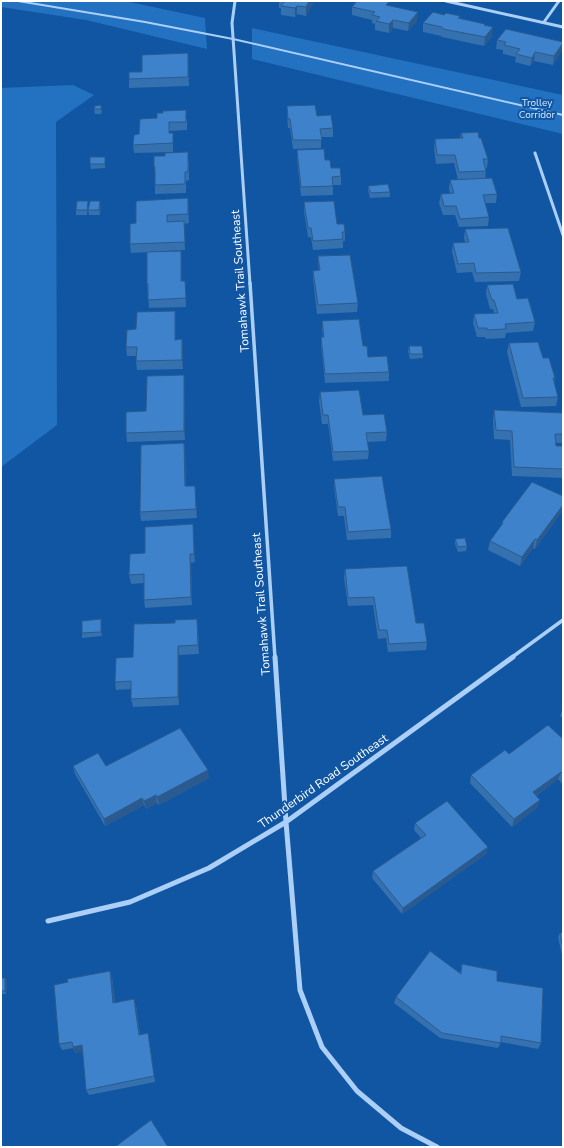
<svg xmlns="http://www.w3.org/2000/svg" width="564" height="1148" font-family="'Nunito Sans',sans-serif">
  <rect width="100%" height="100%" fill="#1156a3"/>
  <path fill="#2371c1" d="M1,1H125L205,18L207,49L86,20L1,7Z
    M252,28L563,95V134L252,59Z
    M73,85L94,95L56,122L57,425L1,467V88Z"/>
  <g fill="none" stroke-linecap="round" stroke-linejoin="round">
    <path stroke="#abcff6" stroke-width="2" d="M18,1L145,22L233,39L563,115"/>
    <path stroke="#abcff6" stroke-width="3" d="M235,1L232,23L250,284
      M446,1L563,27
      M544,22L559,1
      M535,153L563,235"/>
    <path stroke="#abcff6" stroke-width="3.5" d="M250,283L275,658
      M511,658L563,620"/>
    <path stroke="#abcff6" stroke-width="5" d="M275,657L286,822L300,990L322,1047L357,1091L401,1128L437,1147
      M48,921L130,902L209,868L286,822L513,657"/>
  </g>
  <path fill="#3570af" d="M279,1H314L306,16L297,14L295,17L281,15V8H279Z
    M388,6L417,21L408,31L393,28L389,33L375,30V24L372,23V20L352,15V7Z
    M444,15L460,16V19L485,24V25L492,36L484,46L442,37L441,36L423,32V23Z
    M497,40L562,50L553,65L534,61L530,66L515,62L516,57L503,54V50L496,49Z
    M188,53L189,86L129,88V79Z
    M95,106L102,110L101,114H95L94,109Z
    M287,106L317,116L333,128V137H321V148L293,149L290,128H288L287,114Z
    M140,119H187V130L169,131V133H173V152L134,153L133,145L139,134Z
    M461,133L479,138L488,159L487,168H485L486,171L485,179L497,194L496,203H485L489,217L488,226L459,227L455,215H443L439,203L441,194H450L449,189L450,180H458L454,163L436,164L434,148L435,139L460,138Z
    M297,150L325,160L331,168L341,176V185H333V195L301,196L297,159Z
    M105,161V168L91,169L90,164Z
    M189,161V180L186,181V193L155,194V176L154,167Z
    M368,186L390,192V197L370,198L368,190Z
    M188,198L189,223L184,224L185,250L131,253L130,244L136,223Z
    M88,201V206L87,215H76V210Z
    M304,202L337,224L345,232V241H343V248L313,250L311,237H308L304,211Z
    M101,206L100,215H89L88,210Z
    M465,229L521,272L519,281L475,282L472,272L457,273L452,252L453,243L465,242L464,238Z
    M318,256L358,303L357,312L317,314L313,279V271L319,270L318,264Z
    M182,260V281H185L186,307L149,308L147,284Z
    M487,285L517,299L535,322L533,331L506,333L505,338L486,339L485,337H477L473,323L474,314L494,313L493,309H490L486,294Z
    M175,311L176,320V340L182,339L183,348V369L137,370L136,361V356H127L126,347L136,329Z
    M322,321L363,346L368,357L389,372V381L325,383L321,346V337H323L322,330Z
    M509,343L543,358L555,378L554,382L558,397L556,406L521,407L507,352Z
    M409,346L423,354V358L410,359L408,351Z
    M184,375V384L185,440L127,442L126,433Z
    M320,392L363,415L387,432L386,441L367,442L369,451L368,459L333,461L328,424H322L319,401Z
    M494,410L563,413V443H556V446H563V478L512,476L510,440L494,439L493,419Z
    M184,443L185,451L186,486H195L197,518L141,521L140,512Z
    M334,479L391,529V538L347,540L344,516H338L334,487Z
    M563,496V510L535,549L533,548L520,566L488,550L490,541L501,527L502,522Z
    M193,524L195,562L191,563L192,605L145,608L144,600V583L131,584L129,575Z
    M455,539L467,546L466,551L458,552L455,544Z
    M345,569L416,623L427,642L426,650L388,652L386,638L378,639L373,605L348,606L344,578Z
    M102,624V636L82,638V633Z
    M198,627L199,654L179,655V705L133,707L131,699V689L116,690L115,682L133,657Z
    M563,708V718L560,716Z
    M563,739V785L558,779L536,796L538,807L512,827L470,783L471,775L509,754Z
    M73,766H106L209,778L159,805L157,803L146,809L144,805L105,826L75,774Z
    M415,823L488,847L486,854L402,914L372,878L373,871L421,838L414,830Z
    M560,933H563V959L558,937Z
    M462,964L497,981L541,1043L538,1049L501,1042L498,1048L440,1038L394,1003L396,997L460,973Z
    M110,971L112,977L115,1003L134,999L136,1005L140,1035L148,1033L149,1039L155,1082L89,1095L86,1090L83,1051L75,1053L73,1048L62,1050L59,1044L68,982Z
    M1,978H5L7,981L6,994H1Z"/>
  <path fill="#2b5b8e" d="M309,1H314L306,16V7Z
    M297,6V14L295,17V8Z
    M418,12L417,21L408,31L409,23Z
    M393,20V28L389,33V24Z
    M493,27L492,36L484,46L485,37Z
    M563,43L562,50L553,65L554,56Z
    M535,52L534,61L530,66L532,58Z
    M100,201L101,206L100,215L99,210Z
    M181,251L182,260V290L181,281Z
    M175,311L176,320V348L175,340Z
    M182,339L183,348V369L182,360Z
    M184,375V384L185,440L184,431Z
    M184,443L185,451L186,495L185,486Z
    M195,486L196,495L197,518L196,509Z
    M563,505V510L535,549L537,540Z
    M193,524L194,533L195,562L194,554Z
    M535,539L533,548L520,566L522,557Z
    M190,554L191,563L192,605L191,597Z
    M101,619L102,624V636L101,632Z
    M197,619L198,627L199,654L198,645Z
    M178,646L179,655V705L178,697Z
    M208,770L209,778L159,805L157,797Z
    M561,772L558,779L530,800L533,792Z
    M156,795L157,803L146,809L144,801Z
    M142,798L144,805L105,826L104,819Z
    M540,800L538,807L512,827L514,819Z
    M488,847L486,854L402,914L403,908Z
    M110,971L112,977L115,1009L113,1003Z
    M5,978L7,981L6,994L5,991Z
    M134,999L136,1005L140,1041L139,1035Z
    M82,1045L85,1051L75,1053L73,1047Z"/>
  <path fill="#3e82cb" stroke="#2b5b8e" d="M285,1H309L306,7L297,6L295,8L281,6Z
    M357,1H383L389,2L386,5L418,12L409,23L393,20L389,24L376,21L380,17L372,15L375,12L352,7Z
    M433,12L444,15L446,13L460,16L458,18L485,24L484,25L493,27L485,37L443,29L442,27L423,23Z
    M506,29L563,42V43L554,56L535,52L532,58L516,54L520,49L504,45L506,42L497,40Z
    M188,53V77L129,79V72H142V55Z
    M101,105V109H94L95,106Z
    M315,105L317,116L331,115L333,128L320,129L322,140H293L290,119H288L287,106Z
    M186,110V122H169V133H173V143L133,145L134,135L139,134L140,119L157,118V113H163V111Z
    M478,132L479,138H481L488,159H483L486,171L459,172L455,155H437L435,139L463,138L461,133Z
    M324,149L325,160H330L331,168H340L341,176L332,177L333,186L301,187L297,150Z
    M188,152V172H185V184L155,185V167H154V156H165V153Z
    M90,157H105V164H90Z
    M492,178L497,194L483,195L489,217L460,219L456,206H444L441,194L454,193L450,180Z
    M388,184L390,192L371,193L368,186Z
    M188,198V214L167,215V222L184,221L185,242L130,244V224L136,223V201Z
    M77,201H88L87,210H76Z
    M90,201H100L99,210H88Z
    M334,201L337,224H344L345,232H342L343,239L313,241L311,228H308L304,202Z
    M508,228L521,272L476,273L474,263L458,264L453,243L469,242L465,229Z
    M181,251V281H185L186,298L148,300V284H147V252Z
    M350,255L358,303L318,305L313,271L320,270L318,256Z
    M513,284L517,299L528,298L535,322L505,324L506,329L487,330V328H478L474,314L498,313L494,300H492L487,285Z
    M175,311V340L182,339V360L136,361L137,347H126L127,330L136,329L137,312Z
    M359,319L363,346H367L368,357L387,356L389,372L325,374L321,337H324L322,321Z
    M538,342L543,358H549L555,378H553L558,397L523,398L509,343Z
    M409,346H422L423,354H410Z
    M184,375V431L126,433V412L146,411L147,376Z
    M359,390L363,415L384,414L387,432L366,433L369,451L333,452L328,415H323L320,392Z
    M494,410L563,413V434H555L556,446H563V469L514,467L512,431L496,430Z
    M184,443L185,486H195L196,509L140,512L141,445Z
    M382,476L391,529L348,532L345,507H338L334,479Z
    M532,482L563,496V505L537,540L535,539L522,557L490,541L503,523L502,522Z
    M193,524L194,554H190L191,597L144,600V574L129,575L130,554L145,553V527Z
    M465,538L467,546L458,547L455,539Z
    M407,566L416,623H424L427,642L389,644L387,630H379L374,597L348,598L345,569Z
    M101,619V632L82,633V621Z
    M197,619L198,645L178,646V697L131,699V681L115,682L116,658L133,657L134,624L175,623V620Z
    M548,725L563,739V774L561,772L533,792L540,800L514,819L471,775L505,750L509,754Z
    M180,728L208,770L157,797L156,795L144,801L142,798L104,819L73,766L98,753L106,766Z
    M447,801L488,847L403,908L373,871L426,835L415,823Z
    M560,933H563V948Z
    M430,951L461,974L462,964L497,971V981L543,988L541,1043L501,1036V1043L442,1033L396,997Z
    M110,971L113,1003L134,999L139,1035L148,1033L154,1076L86,1090L82,1045L73,1047L72,1042L59,1044L54,985L68,982L67,979Z
    M1,978H5V991H1Z
    M151,1120L168,1147H115Z"/>
  <g text-anchor="middle" stroke-width="4" stroke-linejoin="round" paint-order="stroke">
    <g font-size="10" fill="#d4e9fe" stroke="#1156a3">
      <text x="537" y="106">Trolley<tspan x="537" dy="12">Corridor</tspan></text>
    </g>
    <g font-size="12" fill="#fff" stroke="#1156a3">
      <text transform="translate(240 281) rotate(-94)" y="4">Tomahawk Trail Southeast</text>
      <text transform="translate(261 604) rotate(-94)" y="4">Tomahawk Trail Southeast</text>
      <text transform="translate(323 781) rotate(-35)" y="4">Thunderbird Road Southeast</text>
    </g>
  </g>
  <rect width="564" height="1148" fill="none" stroke="#ffffff" stroke-width="4"/>
</svg>
